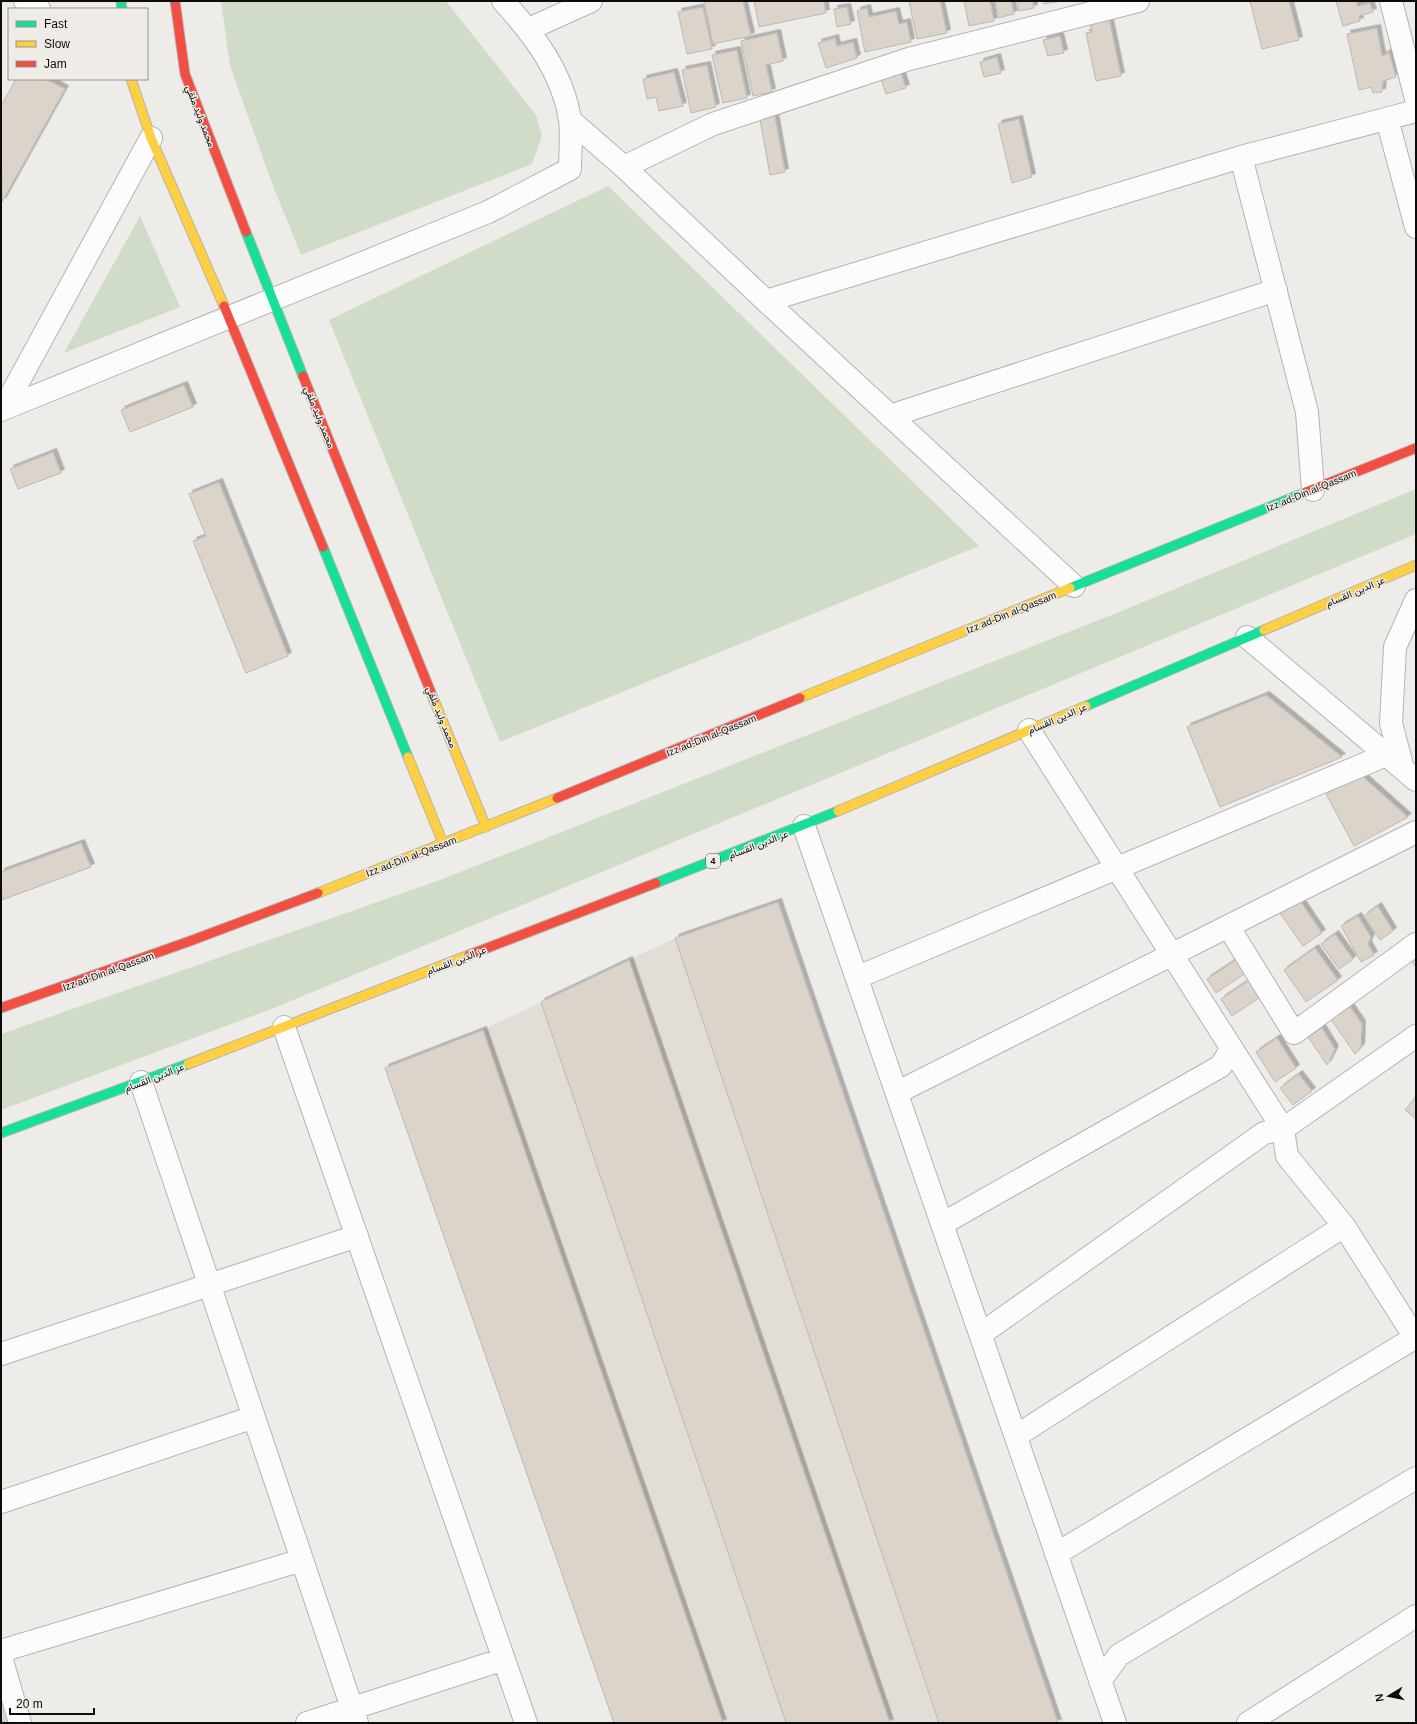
<svg xmlns="http://www.w3.org/2000/svg" width="1417" height="1724" font-family="Helvetica,Vazirmatn,sans-serif">
  <defs>
    <filter id="shadow"><feDropShadow dx="3.5" dy="-3.5" stdDeviation="0" flood-color="#0004"/></filter>
  </defs>
  <rect width="100%" height="100%" fill="#eeece9"/>
  <path fill="#e2ddd7" d="M778,902L1058,1723H614L385,1068L483,1030L675,938Z"/>
  <path fill="#d0dcc8" d="M221,1H446L536,115L542,136L532,164L301,255L273,186L230,66Z
    M608,186L979,546L500,742L329,320Z
    M140,216L180,307L64,353Z
    M1416,489V534L274,1008L1,1110V1034L440,880L1119,612Z"/>
  <path fill="#dcd4cb" stroke="#bab9b8" filter="url(#shadow)" d="M704,1H743L751,36L713,44Z
    M754,1H824L826,13L759,27Z
    M909,1H940L947,33L917,39Z
    M964,1H990L994,21L969,26Z
    M995,1H1011L1014,14L998,18Z
    M1017,1H1033L1034,8L1019,11Z
    M1043,1H1061L1044,4Z
    M1250,1H1289L1299,40L1262,49Z
    M1336,1H1356L1358,6L1370,3L1373,12L1359,16L1360,21L1343,26Z
    M703,7L712,49L687,54L678,12Z
    M847,7L851,24L837,27L834,9Z
    M867,8L869,17L896,11L899,24L907,22L911,42L865,52L857,11Z
    M1109,18L1121,76L1096,81L1086,33L1092,32L1090,22Z
    M1377,28L1382,56L1389,52L1396,77L1383,81L1382,92L1373,93L1371,87L1359,90L1347,34Z
    M777,33L783,61L766,65L772,92L753,96L741,41Z
    M1060,36L1064,53L1048,56L1043,40Z
    M835,38L837,46L853,42L857,58L826,68L818,43Z
    M737,50L747,98L723,103L712,55Z
    M997,57L1001,73L984,77L980,62Z
    M707,65L716,107L691,113L682,70Z
    M674,72L683,106L659,111L656,97L647,99L643,79Z
    M901,73L906,88L886,94L881,79Z
    M16,79H46L65,89L2,202L1,106Z
    M774,111L785,172L770,175L759,114Z
    M1019,119L1032,177L1012,183L998,124Z
    M184,385L193,407L130,432L121,410Z
    M53,452L61,473L18,489L10,469Z
    M219,482L288,656L246,673L193,541L206,536L189,494Z
    M1266,695L1342,757L1220,807L1187,727Z
    M1361,775L1408,817L1354,846L1326,794Z
    M81,843L91,867L2,900L1,872Z
    M1297,896L1322,933L1303,946L1277,909Z
    M778,902L1058,1723H939L675,938Z
    M1378,906L1393,931L1380,940L1364,916Z
    M1358,916L1371,937L1368,944L1374,955L1361,962L1341,926Z
    M1335,934L1353,959L1339,969L1321,944Z
    M1315,948L1338,980L1306,1002L1284,970Z
    M1245,954L1250,970L1216,993L1207,979Z
    M1416,957V967L1411,961Z
    M629,960L890,1723H786L541,1002Z
    M1254,977L1265,994L1232,1016L1221,999Z
    M1345,999L1362,1024L1361,1047L1355,1054L1326,1012Z
    M1322,1028L1335,1049L1327,1065L1308,1037Z
    M483,1030L723,1723H614L385,1068Z
    M1277,1038L1296,1068L1275,1082L1256,1052Z
    M1299,1074L1312,1091L1293,1105L1280,1088Z
    M1416,1096V1119L1405,1110Z
    M5,1701L8,1723H1V1702Z"/>
  <g fill="none" stroke-linecap="round" stroke-linejoin="round">
    <defs>
      <path id="street" d="M25,1L39,9
        M1391,1L1416,99
        M529,29L591,1
        M1387,119L1416,227
        M570,120L624,167L766,301L1074,586
        M1241,157L1307,412L1313,490
        M624,167L713,124L909,59L1138,1
        M766,301L1241,157L1416,111
        M4,408L151,138
        M1,410L488,212L570,169C570,153 572,136 570,120C563,73 534,35 503,1
        M890,416L1276,290
        M1416,600L1395,647L1391,723L1403,769L1416,780
        M1247,637L1403,769
        M1029,730L1283,1129L1287,1156L1344,1226L1416,1339
        M804,826L1115,1723
        M1228,926L1294,1033L1416,944
        M858,977L1386,755
        M284,1027L526,1723
        M141,1082L357,1723
        M898,1092L1416,832
        M942,1224L1221,1066L1231,1049
        M981,1334L1264,1133L1283,1129L1416,1036
        M1,1354L357,1236
        M1016,1436L1344,1226
        M1,1502L254,1417
        M1056,1554L1416,1337
        M1,1651L302,1560
        M1,1657L20,1723
        M1100,1681L1119,1655L1416,1478
        M307,1723L504,1659
        M1248,1723L1416,1616"/>
      <path id="fast" d="M121,1L122,9
        M246,232L303,376
        M323,547L408,757
        M1070,588L1306,492
        M1086,706L1264,630
        M656,883L838,811
        M1,1133L188,1064"/>
      <path id="slow" d="M131,79L151,138L224,306
        M1264,630L1416,565
        M800,698L1070,588
        M434,700L486,827
        M408,757L443,843
        M838,811L1086,706
        M318,893L557,798
        M188,1064L469,955"/>
      <path id="jam" d="M175,1L185,74L246,232
        M224,306L323,547
        M303,376L434,700
        M1306,492L1416,448
        M557,798L800,698
        M469,955L656,883
        M1,1008L190,941L318,893"/>
    </defs>
    <use href="#street" stroke="#b5b4b3" stroke-width="24"/>
    <use href="#fast" stroke="#b5b4b3" stroke-width="11"/>
    <use href="#slow" stroke="#b5b4b3" stroke-width="11"/>
    <use href="#jam" stroke="#b5b4b3" stroke-width="11"/>
    <use href="#street" stroke="#fcfcfc" stroke-width="22"/>
    <use href="#fast" stroke="#16e098" stroke-width="9"/>
    <use href="#slow" stroke="#ffcf43" stroke-width="9"/>
    <use href="#jam" stroke="#f24e42" stroke-width="9"/>
  </g>
  <g text-anchor="middle" stroke-width="3" stroke-linejoin="round" paint-order="stroke">
    <rect fill="#efece8" stroke="#514f4d" stroke-width="1" x="706" y="854" width="14" height="14" rx="3"/>
    <g font-size="9" font-weight="bold" fill="#0d0c0b">
      <text x="713" y="864">4</text>
    </g>
    <g font-size="10" fill="#0d0c0b" stroke="#efece8">
      <text transform="translate(201 116) rotate(69)" y="4">محمد وليد ملقي</text>
      <text transform="translate(320 417) rotate(68)" y="4">محمد وليد ملقي</text>
      <text transform="translate(1311 490) rotate(-22)" y="4">Izz ad-Din al-Qassam</text>
      <text transform="translate(1355 591) rotate(-23)" y="4">عز الدين القسام</text>
      <text transform="translate(1011 612) rotate(-22)" y="4">Izz ad-Din al-Qassam</text>
      <text transform="translate(442 717) rotate(68)" y="4">محمد وليد ملقي</text>
      <text transform="translate(1057 718) rotate(-23)" y="4">عز الدين القسام</text>
      <text transform="translate(711 735) rotate(-22)" y="4">Izz ad-Din al-Qassam</text>
      <text transform="translate(758 844) rotate(-21)" y="4">عز الدين القسام</text>
      <text transform="translate(411 856) rotate(-21)" y="4">Izz ad-Din al-Qassam</text>
      <text transform="translate(456 960) rotate(-21)" y="4">عز الدين القسام</text>
      <text transform="translate(108 971) rotate(-20)" y="4">Izz ad-Din al-Qassam</text>
      <text transform="translate(154 1077) rotate(-21)" y="4">عز الدين القسام</text>
    </g>
  </g>
  <rect width="1417" height="1724" fill="none" stroke="#0d0c0b" stroke-width="4"/>
  <rect x="8" y="8" width="140" height="72" fill="#efece8" stroke="#959290"/>
  <rect x="16" y="21" width="20" height="6" fill="#16e098" stroke="#959290"/>
  <text x="44" y="28" font-size="12" fill="#0d0c0b">Fast</text>
  <rect x="16" y="41" width="20" height="6" fill="#ffcf43" stroke="#959290"/>
  <text x="44" y="48" font-size="12" fill="#0d0c0b">Slow</text>
  <rect x="16" y="61" width="20" height="6" fill="#f24e42" stroke="#959290"/>
  <text x="44" y="68" font-size="12" fill="#0d0c0b">Jam</text>
  <g transform="translate(1389 1696) rotate(260)" stroke="#efece8" stroke-width="3" paint-order="stroke">
  <path d="M0-3L7 15L0 10L-7 15Z" fill="#0d0c0b"/>
  <text y="-6" font-size="11" font-weight="bold" text-anchor="middle" fill="#0d0c0b">N</text>
  </g>
  <path d="M10 1708v6h84v-6" fill="none" stroke="#0d0c0b" stroke-width="2"/>
  <text x="16" y="1708" font-size="12" fill="#0d0c0b" stroke="#efece8" stroke-width="3" paint-order="stroke">20 m</text>
</svg>
